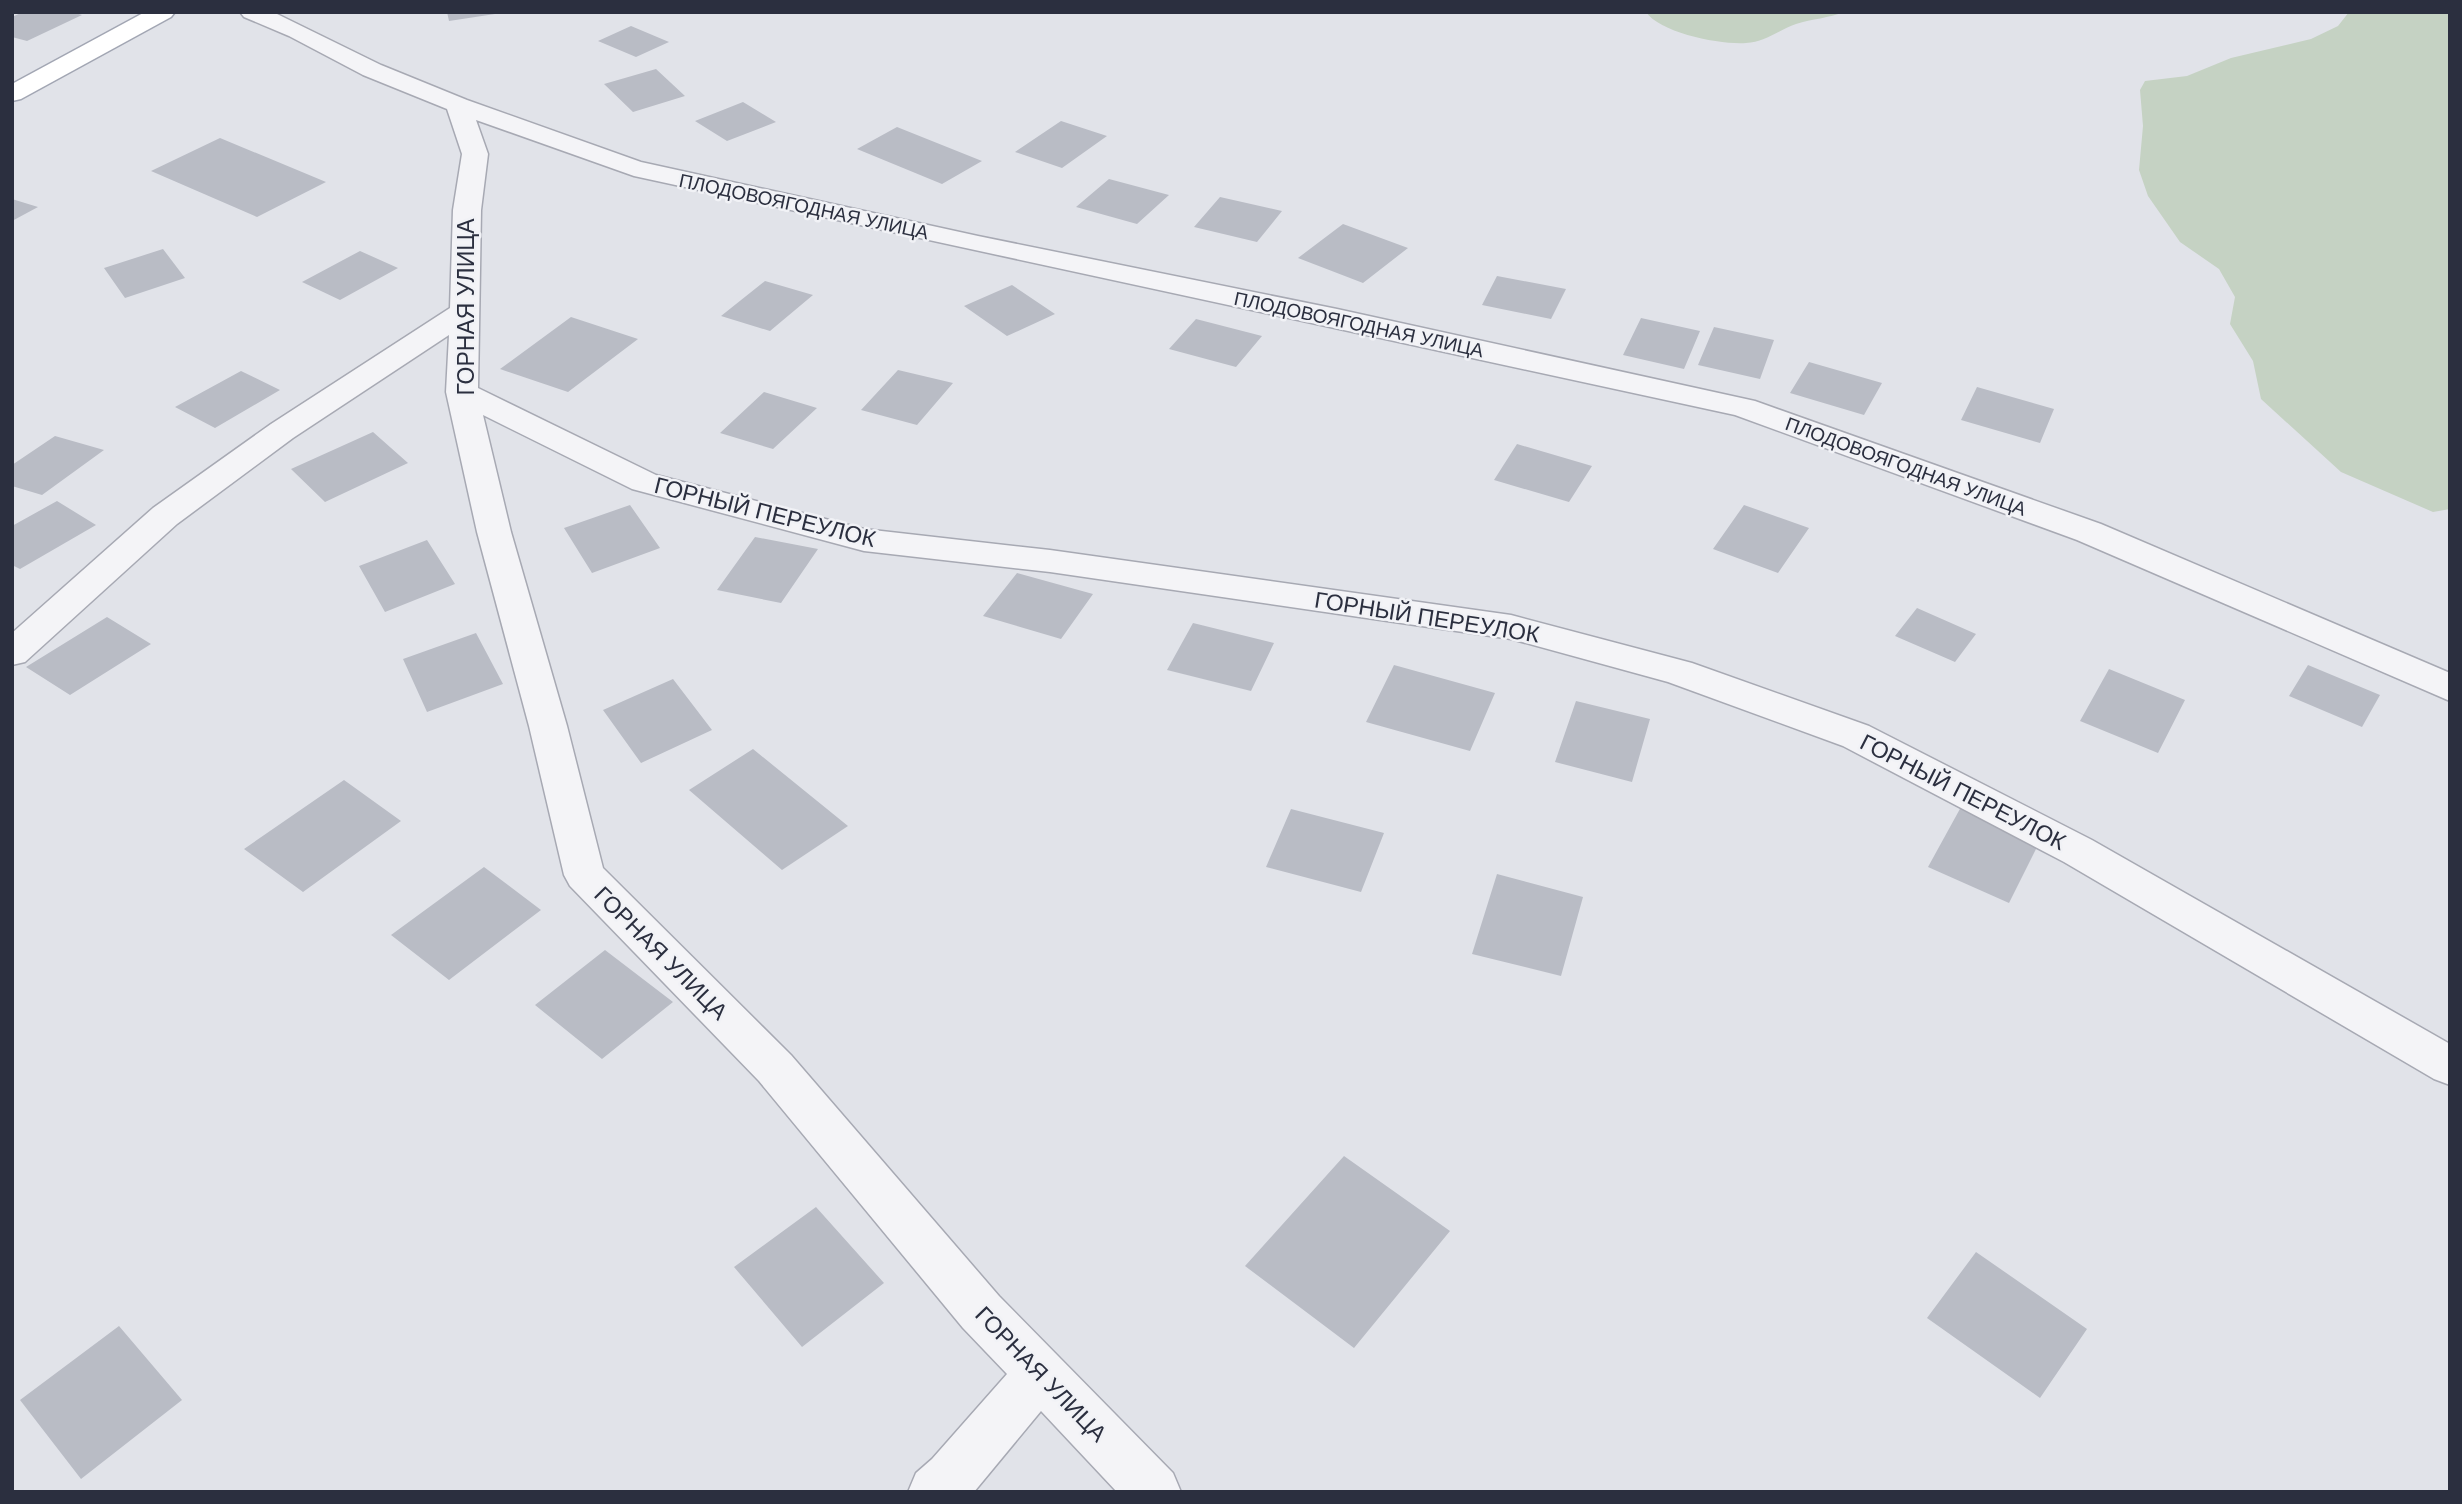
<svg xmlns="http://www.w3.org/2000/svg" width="2462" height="1504" font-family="Arial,sans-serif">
  <rect width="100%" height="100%" fill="#e1e3e9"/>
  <path fill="#c5d2c3" d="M1646,12H1844C1829,18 1812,19 1796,24C1779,30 1765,42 1746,43C1721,45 1660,33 1646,12Z
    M2349,12H2450V509L2433,512L2341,472L2261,399L2253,361L2230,324L2235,297L2219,269L2180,242L2148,196L2139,170L2143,126L2140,90L2145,81L2187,76L2231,58L2311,39L2338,26Z"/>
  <path fill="#b9bcc5" d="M23,12H72L82,15L27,41L12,37V17Z
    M447,12H495V14L449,21Z
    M631,26L669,42L636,57L598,41Z
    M656,69L685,96L633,112L604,84Z
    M743,102L776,122L727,141L695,121Z
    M1061,121L1107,136L1062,168L1015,152Z
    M897,127L982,161L942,184L857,149Z
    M220,138L326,182L257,217L151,171Z
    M1109,179L1169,195L1137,224L1076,207Z
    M1220,197L1282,211L1257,242L1194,227Z
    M12,199L38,207L12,221Z
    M1343,224L1408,248L1363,283L1298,258Z
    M163,249L185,278L125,298L104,268Z
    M360,251L398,268L340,300L302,282Z
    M1497,276L1566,289L1551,319L1482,305Z
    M765,281L813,295L770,331L721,316Z
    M1012,285L1055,314L1007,336L964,306Z
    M571,317L638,339L568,392L500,369Z
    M1641,318L1700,331L1684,369L1623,355Z
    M1196,319L1262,336L1236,367L1169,349Z
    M1714,327L1774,340L1760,379L1698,365Z
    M1809,362L1882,383L1864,415L1790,393Z
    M898,370L953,383L917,425L861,410Z
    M241,371L280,390L215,428L175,407Z
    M1977,387L2054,409L2040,443L1961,420Z
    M764,392L817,408L773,449L720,433Z
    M373,432L408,463L325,502L291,469Z
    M55,436L104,450L42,495L12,486V465Z
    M1517,444L1592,466L1569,502L1494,480Z
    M57,501L96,525L20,569L12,565V526Z
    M630,505L660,548L592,573L564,528Z
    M1744,505L1809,528L1778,573L1713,549Z
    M755,537L818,549L781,603L717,590Z
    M427,540L455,584L385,612L359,566Z
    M1017,573L1093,594L1061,639L983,616Z
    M1917,608L1976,634L1955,662L1895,636Z
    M107,617L151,644L70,695L26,667Z
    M1193,623L1274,643L1251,691L1167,670Z
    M476,633L503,684L427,712L403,659Z
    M1394,665L1495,693L1470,751L1366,722Z
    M2308,665L2380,695L2362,727L2289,696Z
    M2109,669L2185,700L2158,753L2080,721Z
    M673,679L712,730L641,763L603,710Z
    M1576,701L1650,719L1632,782L1555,762Z
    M753,749L848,826L782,870L689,790Z
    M344,780L401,821L303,892L244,849Z
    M1961,807L2040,841L2009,903L1928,867Z
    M1291,809L1384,833L1361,892L1266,867Z
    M484,867L541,910L449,980L391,935Z
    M1497,874L1583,897L1561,976L1472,954Z
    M605,950L673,1002L602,1059L535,1005Z
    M1344,1156L1450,1231L1354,1348L1245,1266Z
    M816,1207L884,1283L802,1347L734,1267Z
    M1976,1252L2087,1329L2040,1398L1927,1318Z
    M119,1326L182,1400L81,1479L20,1400Z"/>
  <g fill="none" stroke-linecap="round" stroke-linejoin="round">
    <defs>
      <path id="minor" d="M240,12H273L381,65L467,100L641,162L978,236L1337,309L1755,401L2101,524L2450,673V701L2077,540L1735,415L634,176L476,120L488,154L481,210L478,388L656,475L864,529L1050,550L1511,615L1692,663L1869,726L2092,840L2450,1044V1085L2434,1079L2064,862L1843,746L1668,682L1511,639L1050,572L864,551L632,489L483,415L511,532L567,726L603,868L791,1055L999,1296L1173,1473L1181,1492H1117L1041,1411L974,1492H908L916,1473L932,1459L1007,1374L963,1328L759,1081L570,886L564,875L529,726L477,532L446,392L449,335L293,438L177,524L25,662L12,665V633L153,508L271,424L450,308L453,210L462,154L447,109L363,75L289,36L244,17Z"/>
      <path id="primary" d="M145,12H175L171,17L21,99L12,101V84Z"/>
    </defs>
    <use href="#minor" stroke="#a7a9b3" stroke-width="3"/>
    <use href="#primary" stroke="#a2a6b3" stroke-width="3"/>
    <use href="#minor" fill="#f4f4f7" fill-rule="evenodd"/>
    <use href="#primary" fill="#fff" fill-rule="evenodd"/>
  </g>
  <g text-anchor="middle" stroke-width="5" stroke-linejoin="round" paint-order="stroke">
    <g font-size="19" fill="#2b2f3f" stroke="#f1f2f6">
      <text transform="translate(804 206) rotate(12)" y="7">ПЛОДОВОЯГОДНАЯ УЛИЦА</text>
      <text transform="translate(1359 324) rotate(12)" y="7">ПЛОДОВОЯГОДНАЯ УЛИЦА</text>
      <text transform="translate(1906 466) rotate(20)" y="7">ПЛОДОВОЯГОДНАЯ УЛИЦА</text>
    </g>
    <g font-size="23" fill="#2b2f3f" stroke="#f1f2f6">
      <text transform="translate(466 307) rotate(-90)" y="8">ГОРНАЯ УЛИЦА</text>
      <text transform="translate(765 512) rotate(14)" y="8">ГОРНЫЙ ПЕРЕУЛОК</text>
      <text transform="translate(1427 617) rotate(9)" y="8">ГОРНЫЙ ПЕРЕУЛОК</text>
      <text transform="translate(1963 792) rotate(27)" y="8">ГОРНЫЙ ПЕРЕУЛОК</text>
      <text transform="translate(661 953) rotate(45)" y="8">ГОРНАЯ УЛИЦА</text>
      <text transform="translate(1041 1374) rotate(46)" y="8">ГОРНАЯ УЛИЦА</text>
    </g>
  </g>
  <rect width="2462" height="1504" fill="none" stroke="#2b2f3f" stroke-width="28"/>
</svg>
